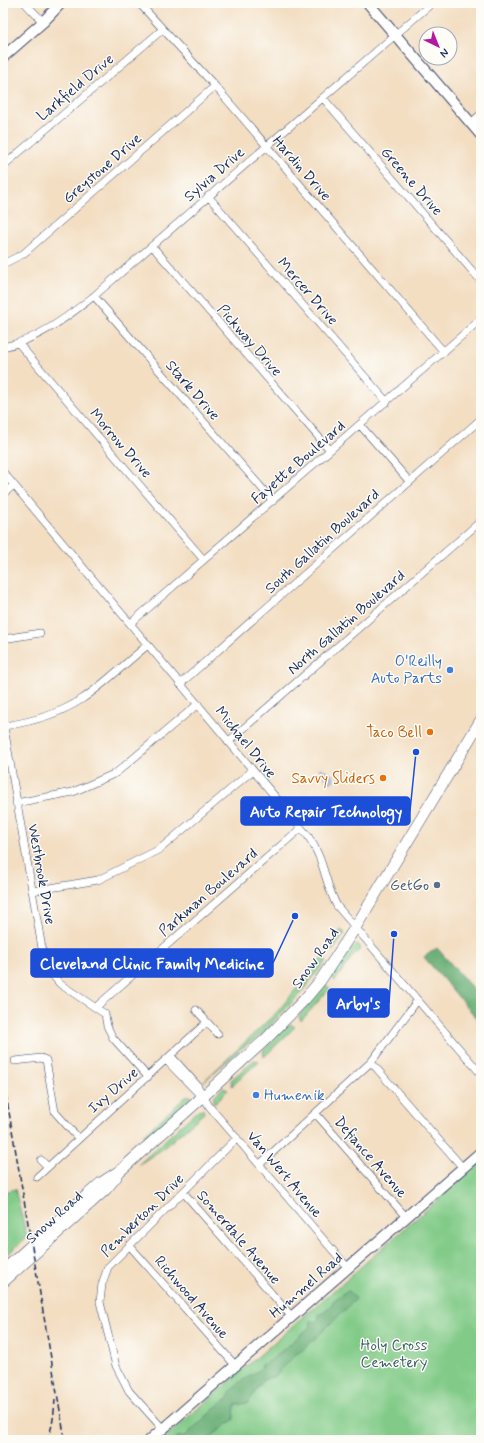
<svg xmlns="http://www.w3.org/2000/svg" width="484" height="1443" font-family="Mynerve,sans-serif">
  <rect width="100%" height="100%" fill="#fdfcf7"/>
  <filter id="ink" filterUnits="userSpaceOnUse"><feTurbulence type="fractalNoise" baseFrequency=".025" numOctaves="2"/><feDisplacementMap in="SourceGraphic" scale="8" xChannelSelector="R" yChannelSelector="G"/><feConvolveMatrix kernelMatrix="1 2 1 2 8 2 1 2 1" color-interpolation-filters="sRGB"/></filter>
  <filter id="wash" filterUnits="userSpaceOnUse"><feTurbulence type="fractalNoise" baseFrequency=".012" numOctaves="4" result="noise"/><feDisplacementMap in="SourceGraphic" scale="16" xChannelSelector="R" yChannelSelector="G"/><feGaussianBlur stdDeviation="0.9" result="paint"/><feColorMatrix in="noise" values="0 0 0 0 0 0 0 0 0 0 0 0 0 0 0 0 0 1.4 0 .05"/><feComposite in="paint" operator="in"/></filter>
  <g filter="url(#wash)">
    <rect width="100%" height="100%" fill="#f3dec2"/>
    <path fill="#81ca87" stroke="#4e7c72" d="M341,930L345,933L333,950H328Z
      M358,944L361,949L354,954L335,981L331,976L350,950Z
      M324,956L326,961L299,995L262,1034L241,1049L203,1082L277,1012Z
      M325,985L330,988L301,1021L299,1016Z
      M290,1024L295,1027L264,1057L263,1051Z
      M254,1060L259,1061L232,1086L231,1080Z
      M223,1088L228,1090L216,1102H213L214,1096Z
      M188,1095L192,1097L147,1137L143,1135Z
      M203,1109L204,1113L161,1150L138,1165L198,1110Z
      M481,1162V1440H162Z
      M15,1189L27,1237L7,1255L3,1251V1192Z"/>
    <path fill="#68ae74" stroke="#426e69" d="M437,948L481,998V1023L424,957Z
      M349,1291L356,1299L303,1350L296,1354L275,1376L263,1380L248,1403L235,1405L234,1419L207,1440H174L177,1437L185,1436L224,1400L228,1399C231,1382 251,1377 262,1368L261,1365L270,1361L311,1326L310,1320L316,1322L319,1317V1314L323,1313L332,1305L333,1301L345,1292Z"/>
    <path fill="#7cb2eb" stroke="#4c70a4" d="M321,768L333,776L334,780L331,782H328L319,769Z"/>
  </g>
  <g filter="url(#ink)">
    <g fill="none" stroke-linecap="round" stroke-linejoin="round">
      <defs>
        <path id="street" d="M25,3L43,22
          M139,3L215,86L444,352
          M323,98L481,281
          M471,123L481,114
          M3,166L163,29
          M208,196L387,402
          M152,246L330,450
          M3,264L23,254L215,86
          M94,296L273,501
          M19,344L203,559
          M3,347C38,340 67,317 94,296L432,3
          M360,425L409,481
          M3,472L308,836C325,860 324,882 337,906L481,1074
          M3,494L14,485
          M131,623L481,319
          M3,639L40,633
          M180,684L481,419
          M3,721L43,954L50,972L60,984L105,1014L107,1026L113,1038L148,1077
          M4,726C31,722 58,715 82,699C105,684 126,662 148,645
          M228,742L481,521
          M16,803L73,792L116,773L198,704
          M32,891L98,880L160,849L252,771
          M96,1007L301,828
          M196,1010L218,1034
          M171,1056L197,1085L209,1106L348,1268
          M166,1060L199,1094
          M15,1061L41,1058L46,1060L55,1112L78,1138
          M371,1062L463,1168
          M316,1114L406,1217
          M41,1160L48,1167
          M260,1164L371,1062L417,1001
          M37,1177L207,1022
          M183,1192L292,1317
          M129,1245L235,1365
          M163,1429L129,1391L116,1366L100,1302L102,1284L108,1267L237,1138"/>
        <path id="secondary" d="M368,3L481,135
          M3,57L43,22L61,3
          M150,1440L481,1152"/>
        <path id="primary" d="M3,1271L85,1197L101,1183L121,1170L197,1102L266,1039L304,1000L320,981L355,928L481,720
          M3,1282L106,1189L116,1177"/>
      </defs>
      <use href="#street" stroke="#3b496d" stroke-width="8"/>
      <use href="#secondary" stroke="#3b496d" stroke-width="12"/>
      <use href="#primary" stroke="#3b496d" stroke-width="12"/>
      <use href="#street" stroke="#fff" stroke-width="7"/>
      <use href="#secondary" stroke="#fff" stroke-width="10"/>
      <use href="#primary" stroke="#fff" stroke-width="11"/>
      <path stroke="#1b2f5e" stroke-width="1.5" stroke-dasharray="6 3" stroke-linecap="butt" d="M3,1077L65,1440
        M47,1440C53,1427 54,1413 55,1399"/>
    </g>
  </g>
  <g fill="#3f7fe0" stroke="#fdfcf7" stroke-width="1.5">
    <circle cx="450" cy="670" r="4"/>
    <circle cx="256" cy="1095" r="4"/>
  </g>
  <g fill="#e8710a" stroke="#fdfcf7" stroke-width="1.5">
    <circle cx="430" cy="732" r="4"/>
    <circle cx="383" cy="778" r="4"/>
  </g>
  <circle fill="#5c6f8a" stroke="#fdfcf7" stroke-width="1.5" cx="437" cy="885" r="4"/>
  <g text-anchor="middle" stroke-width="3" stroke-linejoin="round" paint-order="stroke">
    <g font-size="15" fill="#1b2f5e" stroke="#fdfcf7">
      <text transform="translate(75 87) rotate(-40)" y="5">Larkfield Drive</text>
      <text transform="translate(102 168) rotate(-41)" y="5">Greystone Drive</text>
      <text transform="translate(302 168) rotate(49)" y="5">Hardin Drive</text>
      <text transform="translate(214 174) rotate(-41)" y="5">Sylvia Drive</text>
      <text transform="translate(412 181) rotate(49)" y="5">Greene Drive</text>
      <text transform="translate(308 291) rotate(49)" y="5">Mercer Drive</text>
      <text transform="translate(250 340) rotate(49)" y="5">Pickway Drive</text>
      <text transform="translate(193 390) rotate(49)" y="5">Stark Drive</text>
      <text transform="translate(121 443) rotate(49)" y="5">Morrow Drive</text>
      <text transform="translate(298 462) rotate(-41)" y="5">Fayette Boulevard</text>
      <text transform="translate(322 541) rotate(-42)" y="5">South Gallatin Boulevard</text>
      <text transform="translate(346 622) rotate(-41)" y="5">North Gallatin Boulevard</text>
      <text transform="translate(246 742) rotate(51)" y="5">Michael Drive</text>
      <text transform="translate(42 874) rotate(80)" y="5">Westbrook Drive</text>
      <text transform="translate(208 892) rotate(-41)" y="5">Parkman Boulevard</text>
      <text transform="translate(315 958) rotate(-55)" y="5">Snow Road</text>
      <text transform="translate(113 1090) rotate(-41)" y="5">Ivy Drive</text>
      <text transform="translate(371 1157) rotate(49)" y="5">Defiance Avenue</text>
      <text transform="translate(285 1174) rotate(50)" y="5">Van Wert Avenue</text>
      <text transform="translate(142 1215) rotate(-45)" y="5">Pemberton Drive</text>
      <text transform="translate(54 1217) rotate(-42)" y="5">Snow Road</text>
      <text transform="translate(239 1237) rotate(49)" y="5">Somerdale Avenue</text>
      <text transform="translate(306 1285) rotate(-41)" y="5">Hummel Road</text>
      <text transform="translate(192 1297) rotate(49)" y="5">Richwood Avenue</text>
    </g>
    <g font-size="15" fill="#366cbe" stroke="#fdfcf7" text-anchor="end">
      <text x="442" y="666">O'Reilly<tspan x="442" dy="17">Auto Parts</tspan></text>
      <text x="264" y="1100" text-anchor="start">Humenik</text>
    </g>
    <g font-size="15" fill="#c56008" stroke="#fdfcf7" text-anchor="end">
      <text x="422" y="737">Taco Bell</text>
      <text x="375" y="783">Savvy Sliders</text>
    </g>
    <g font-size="15" fill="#4e5e75" stroke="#fdfcf7" text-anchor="end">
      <text x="429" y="890">GetGo</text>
    </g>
    <g font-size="15" fill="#3a5e6a" stroke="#fdfcf7">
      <text x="394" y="1350">Holy Cross<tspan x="394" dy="17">Cemetery</tspan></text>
    </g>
  </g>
  <path fill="none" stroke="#1d4ed8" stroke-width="1.5" d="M416 752L410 811M295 916L273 963M394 934L389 1003"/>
  <g fill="#1d4ed8" stroke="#fdfcf7" stroke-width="1.5">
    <circle cx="416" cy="752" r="4"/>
    <circle cx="295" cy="916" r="4"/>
    <circle cx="394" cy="934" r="4"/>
  </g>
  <g fill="#1d4ed8" stroke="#1d4ed8" stroke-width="1.5">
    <rect x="241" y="797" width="169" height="28" rx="4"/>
    <rect x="31" y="949" width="242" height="28" rx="4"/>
    <rect x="328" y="989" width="61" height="28" rx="4"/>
  </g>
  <g font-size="16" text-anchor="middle" font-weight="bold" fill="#fff">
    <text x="326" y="817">Auto Repair Technology</text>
    <text x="152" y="969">Cleveland Clinic Family Medicine</text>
    <text x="358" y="1009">Arby's</text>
  </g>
  <rect width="484" height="1443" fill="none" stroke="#fdfcf7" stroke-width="16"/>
  <g transform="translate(438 46) rotate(137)"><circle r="19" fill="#fdfcf7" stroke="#a3aaba"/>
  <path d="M0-3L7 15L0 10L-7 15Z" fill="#b5179e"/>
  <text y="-6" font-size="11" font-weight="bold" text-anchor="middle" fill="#1b2f5e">N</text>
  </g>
</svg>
